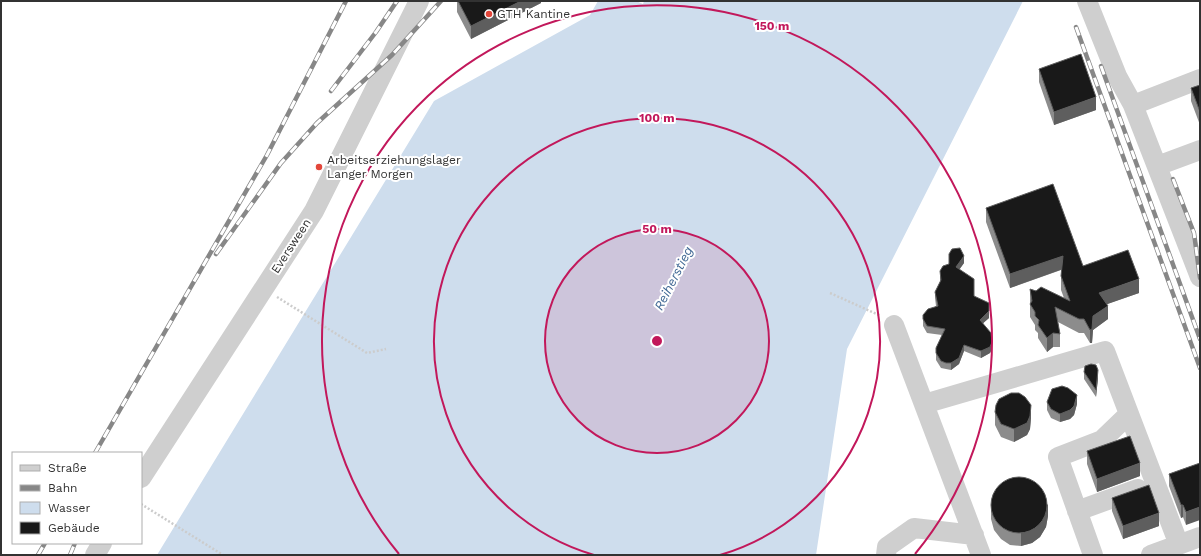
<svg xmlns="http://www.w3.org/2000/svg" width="1201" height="556" font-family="'Work Sans',sans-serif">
  <rect width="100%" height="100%" fill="#fff"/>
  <path fill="#cedded" d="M598,1H636L643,4L644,1H1023L847,349L816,555H157L434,101L590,15Z"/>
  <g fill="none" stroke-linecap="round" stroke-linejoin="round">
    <path stroke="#ccc" stroke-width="2.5" stroke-dasharray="2 2" stroke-linecap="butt" d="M830,293L881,316
      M277,297L367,353L386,349
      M141,504L223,555"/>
    <path stroke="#cfcfcf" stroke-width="20" d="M1087,1L1117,76L1133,105L1200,277
      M1133,105L1200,79
      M1157,166L1200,150
      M894,325L981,555
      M924,404L1105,351L1179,545
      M141,478L314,211L419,1
      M1077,511L1138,489
      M95,555L102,543
      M886,555L887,547L914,528L974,535
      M1093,555L1058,457L1102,440L1129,414
      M1151,555L1200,537"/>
    <defs>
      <path id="rail" d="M1076,27L1200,368
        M1101,66L1200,339
        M331,91L376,32L397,1
        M1173,179L1194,233L1200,278
        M216,254L281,163L317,123L392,55L441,1
        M95,453L267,155L346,1
        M38,555L45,543
        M70,555L75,543"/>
    </defs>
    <use href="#rail" stroke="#878787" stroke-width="4.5"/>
    <use href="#rail" stroke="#fff" stroke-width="3" stroke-dasharray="9" stroke-linecap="butt"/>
  </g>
  <path fill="#8c8c8c" d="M457,1H541V3L471,39L457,12Z
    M1039,69L1096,110L1054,125L1039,82Z
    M1200,85V125L1191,101V88Z
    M986,208L1083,266L1139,293L1107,304L1108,319L1093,330L1092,343H1090L1084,333H1079L1058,322L1060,334V347H1053L1047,352L1038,338V333L1035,330V325L1030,317V289L1064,298L1061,290V270L1010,288L986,222Z
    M949,254L964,263L959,270L974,296L989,318L983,323L992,349L990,353L981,358L964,351L959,364L951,370L941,368L936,360V348L942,335L927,333L923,326V315L936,306L935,298V292L940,282V271L949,264Z
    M1084,372L1098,378L1096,397L1084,379Z
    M1047,402L1077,404L1074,415L1070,419L1060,422L1051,418L1047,410Z
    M995,412L1031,418L1030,429L1027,435L1014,442L1001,437L995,425Z
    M1087,451L1140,476L1097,492L1087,464Z
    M1200,463L1186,525L1183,517L1181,518L1169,486V474Z
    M1112,498L1159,526L1123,539L1112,511Z
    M991,507L1048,516L1046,527L1040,537L1032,543L1021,546L1010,545L1001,539L994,530L991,519Z"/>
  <path fill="#5e5e5e" d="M521,1H541V3L471,39V26Z
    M1096,97V110L1054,125V112Z
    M964,256V263L956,274V267Z
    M1063,256V269L1010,288V274Z
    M1139,279V293L1099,307V293Z
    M1108,306V319L1093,330L1092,343H1090V330L1093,316Z
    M989,311V318L980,326V320Z
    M1053,333V347L1047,352V338Z
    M992,342V349L990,353L981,358V351Z
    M964,345V351L959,364L951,370V363Z
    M1098,370V378L1096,397V390Z
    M1077,395V404L1074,415L1070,419L1060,422V414Z
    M1031,405V418L1030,429L1027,435L1014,442V429Z
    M1140,463V476L1097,492V479Z
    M1048,504V516L1046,527L1040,537L1032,543L1021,546V533Z
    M1181,505H1183V517L1181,518Z
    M1200,507V520L1186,525V512Z
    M1159,513V526L1123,539V526Z"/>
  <path fill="#191919" stroke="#5e5e5e" d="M458,1H521L471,26Z
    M1081,54L1096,97L1054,112L1039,69Z
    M1200,85V112L1191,88Z
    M1053,184L1083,266L1128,250L1139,279L1099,293L1108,306L1093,316L1092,329L1090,330L1084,319H1079L1055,307L1060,334L1053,333L1047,338L1038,325L1039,320L1035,316V312L1030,304L1032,301L1030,289L1036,291L1041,287L1070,301L1061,276L1063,256L1010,274L986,208Z
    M960,248L964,256L956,267L974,279V296L989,303V311L980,320L991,333L992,342L990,347L981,351L964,345L959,358L951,363H946L941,361L936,353V348L945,329L927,326L923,319V315L928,309L938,306L935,292L941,280L940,271L943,266L949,264V254L952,249Z
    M1091,364L1096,365L1098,370L1096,390L1084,372L1085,366Z
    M1062,386L1068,388L1077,395L1074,406L1070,410L1060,414L1051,409L1047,402L1052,389Z
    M1011,393H1019L1025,397L1031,405L1030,416L1027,423L1014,429L1001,424L995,412L996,405L999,399Z
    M1130,436L1140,463L1097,479L1087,451Z
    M1200,463V507L1186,512L1183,505H1181L1169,474Z
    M991 505a28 28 0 1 1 56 0a28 28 0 1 1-56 0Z
    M1149,485L1159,513L1123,526L1112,498Z"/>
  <circle cx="657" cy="341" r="112" fill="#c2185b" fill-opacity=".12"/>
  <g fill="none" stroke="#c2185b" stroke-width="2">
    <circle cx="657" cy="341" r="112"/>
    <path d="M594 555A223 223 0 1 1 720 555"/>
    <path d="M399 554A335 335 0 1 1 915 554"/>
  </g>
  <g fill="#e3463a" stroke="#fff" stroke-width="1.5">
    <circle cx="489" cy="14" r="4"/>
    <circle cx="319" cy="167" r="4"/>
  </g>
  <g text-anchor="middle" stroke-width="4" stroke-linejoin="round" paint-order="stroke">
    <g font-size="12" fill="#323232" stroke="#fff" text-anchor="start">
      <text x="497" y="18">GTH Kantine</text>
      <text x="327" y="164">Arbeitserziehungslager<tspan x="327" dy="14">Langer Morgen</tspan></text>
    </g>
    <g font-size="12" fill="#323232" stroke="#fff">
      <text transform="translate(291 246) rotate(-57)" y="4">Eversween</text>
    </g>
    <g font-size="13" font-style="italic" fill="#406894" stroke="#fff">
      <text transform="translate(673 278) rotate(-63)" y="5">Reiherstieg</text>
    </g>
  </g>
  <circle cx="657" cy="341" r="6" fill="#c2185b" stroke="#fff" stroke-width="2"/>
  <g font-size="12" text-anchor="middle" font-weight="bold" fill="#c2185b" stroke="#fff" stroke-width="4" stroke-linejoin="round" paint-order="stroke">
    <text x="772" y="30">150 m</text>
    <text x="657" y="122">100 m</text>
    <text x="657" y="233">50 m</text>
  </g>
  <rect width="1201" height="556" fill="none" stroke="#323232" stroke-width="4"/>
  <rect x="12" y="452" width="130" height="92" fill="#ffffff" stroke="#adadad"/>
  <rect x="20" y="465" width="20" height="6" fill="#cfcfcf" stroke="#adadad"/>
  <text x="48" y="472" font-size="12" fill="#323232">Straße</text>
  <rect x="20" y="485" width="20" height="6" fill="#878787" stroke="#adadad"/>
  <text x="48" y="492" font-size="12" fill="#323232">Bahn</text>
  <rect x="20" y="502" width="20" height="12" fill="#cedded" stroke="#adadad"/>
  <text x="48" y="512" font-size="12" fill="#323232">Wasser</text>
  <rect x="20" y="522" width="20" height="12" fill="#191919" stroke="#adadad"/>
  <text x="48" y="532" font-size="12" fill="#323232">Gebäude</text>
</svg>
